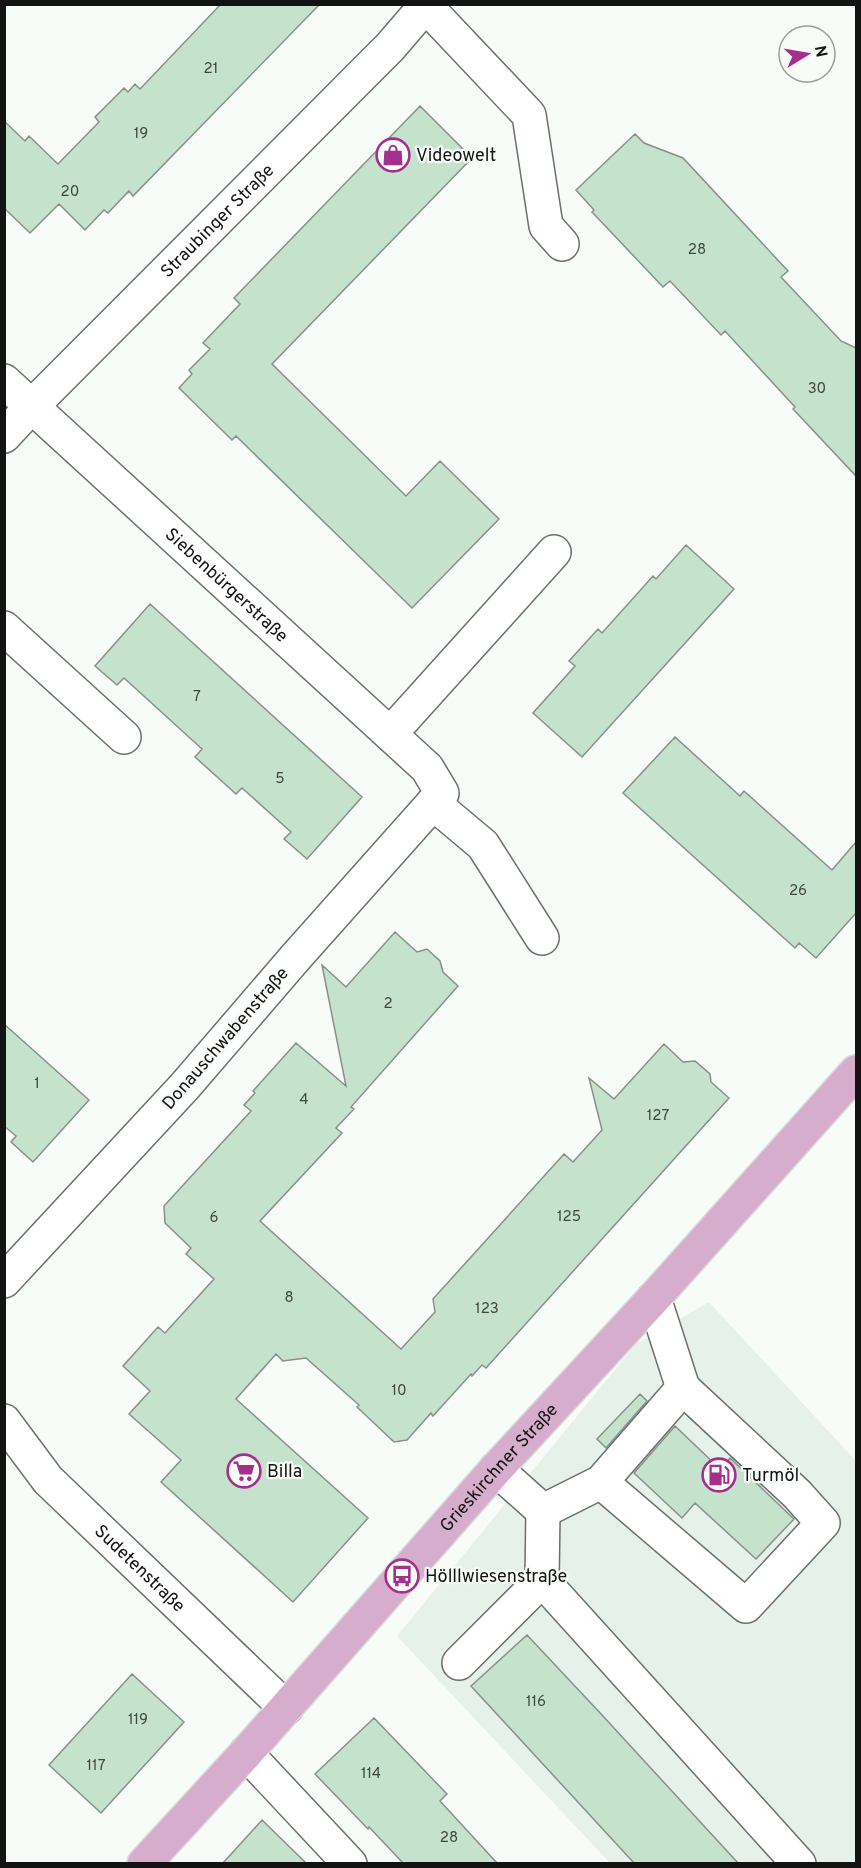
<svg xmlns="http://www.w3.org/2000/svg" width="861" height="1868" font-family="Overpass,sans-serif">
  <rect width="100%" height="100%" fill="#f8fcf9"/>
  <path fill="#e6f1e9" d="M709,1302L856,1461V1863H610L397,1636L636,1344Z"/>
  <path fill="#c5e2cd" stroke="#8b8f8c" stroke-width="1.5" d="M221,4H320L133,196L129,191L108,213L104,210L85,230L59,204L30,233L4,208V121L25,141L29,136L58,164L99,122L95,117L124,88L128,92L135,84L140,89Z
    M420,106L472,158L272,364L406,496L440,461L499,519L412,608L236,436L232,440L179,388L192,374L189,370L210,349L203,343L240,304L234,298Z
    M635,134L644,143L683,158L788,271L781,277L841,341L856,348V476L793,409L795,407L725,331L721,335L670,281L663,287L592,212L594,210L576,190Z
    M686,545L734,589L582,757L533,713L575,666L569,661L598,629L602,633L653,576L656,579Z
    M150,604L362,797L307,859L284,839L291,832L242,788L236,794L195,757L202,749L124,678L117,685L95,666Z
    M675,737L740,796L744,791L832,870L856,842V913L816,958L799,943L795,948L623,793Z
    M395,932L417,952L427,949L440,961L443,972L458,986L351,1107L354,1109L336,1128L342,1133L260,1221L401,1349L435,1312L433,1299L564,1154L573,1162L602,1130L589,1078L614,1099L664,1044L683,1062L695,1061L710,1074L711,1082L729,1098L486,1368L482,1365L472,1376L471,1374L433,1416L431,1413L407,1440L394,1442L357,1407L359,1405L306,1358L283,1361L276,1354L236,1399L368,1518L293,1602L161,1482L181,1460L129,1414L150,1391L123,1366L158,1327L165,1333L214,1279L186,1254L191,1248L165,1223L164,1206L251,1111L244,1105L255,1093L253,1091L296,1043L346,1086L322,965L346,987Z
    M4,1024L89,1100L33,1162L11,1142L16,1136L4,1126Z
    M640,1394L647,1401L606,1448L597,1439Z
    M675,1426L720,1469L730,1458L794,1519L756,1559L695,1503L682,1518L634,1473Z
    M527,1635L602,1715L738,1863H634L471,1686Z
    M132,1674L184,1722L101,1813L49,1765Z
    M374,1718L447,1794L440,1801L497,1863H403L369,1827L368,1829L315,1774Z
    M262,1820L306,1863H223Z"/>
  <g fill="none" stroke-linecap="round" stroke-linejoin="round">
    <defs>
      <g id="minor">
        <path d="M424,4L529,115L546,226L562,244"/>
        <path id="s1" d="M4,381L427,768L442,793L295,958L185,1086L4,1281"/>
        <path id="s2" d="M4,436L32,406L390,47L427,4"/>
        <path d="M4,628L124,737"/>
        <path d="M390,734L554,552"/>
        <path d="M433,803L483,845L542,938"/>
        <path id="s3" d="M4,1421L48,1480L286,1708"/>
        <path d="M496,1469L543,1511L601,1482L683,1388L654,1298"/>
        <path d="M601,1482L746,1606L823,1523L797,1494L683,1388"/>
        <path d="M542,1580L799,1864"/>
        <path d="M459,1663L542,1580L543,1511"/>
        <path d="M246,1753L350,1864"/>
      </g>
      <g id="major">
        <path id="s4" d="M144,1864L246,1753L496,1469L654,1298L856,1072"/>
      </g>
    </defs>
    <use href="#minor" stroke="#6c706d" stroke-width="36"/>
    <use href="#major" stroke="#d9d9d9" stroke-width="36"/>
    <use href="#minor" stroke="#fff" stroke-width="33"/>
    <use href="#major" stroke="#d6adcc" stroke-width="33"/>
  </g>
  <defs>
    <symbol id="shop-ring" viewBox="-11 -11 22 22"><circle r="9.5" fill="#f8fcf9" stroke="#a2308c" stroke-width="1.5"/><path d="M-5-2.5h2.3a2.7 3.5 0 0 1 5.4 0H5L5.5 6h-11ZM-1.5-2.5h3a1.5 2.3 0 0 0-3 0Z" fill="#a2308c"/></symbol>
    <symbol id="supermarket-ring" viewBox="-11 -11 22 22"><circle r="9.5" fill="#f8fcf9" stroke="#a2308c" stroke-width="1.5"/><path d="M-6-5.5h2.5l.6 2H6L4.5 2H-2.5L-4.4-4H-6ZM-1.5 3.2a1.3 1.3 0 1 0 .1 0ZM3 3.2a1.3 1.3 0 1 0 .1 0Z" fill="#a2308c"/></symbol>
    <symbol id="fuel-ring" viewBox="-11 -11 22 22"><circle r="9.5" fill="#f8fcf9" stroke="#a2308c" stroke-width="1.5"/><path d="M-5.5-6h7V0h2V4h1.3V-2.5L3-4.5l.8-.8L6-3V5H2.5V1h-1V6h-7ZM-4.2-4.7v3.2H.2V-4.7Z" fill="#a2308c"/></symbol>
    <symbol id="bus-ring" viewBox="-11 -11 22 22"><circle r="9.5" fill="#f8fcf9" stroke="#a2308c" stroke-width="1.5"/><path d="M-5-6H5V4H4V6H2V4H-2V6H-4V4H-5ZM-3.5-4V0h7V-4ZM-3.5 1.2v1.5H-2V1.2ZM2 1.2v1.5H3.5V1.2Z" fill="#a2308c"/></symbol>
  </defs>
  <g fill-rule="evenodd">
    <use href="#shop-ring" x="374" y="136" width="38" height="38"/>
    <use href="#supermarket-ring" x="225" y="1452" width="38" height="38"/>
    <use href="#fuel-ring" x="700" y="1456" width="38" height="38"/>
    <use href="#bus-ring" x="383" y="1557" width="38" height="38"/>
  </g>
  <g text-anchor="middle" stroke-width="4.5" stroke-linejoin="round" paint-order="stroke">
    <g font-size="15" fill="#3f4741">
      <text x="211" y="73">21</text>
      <text x="141" y="138">19</text>
      <text x="70" y="196">20</text>
      <text x="697" y="254">28</text>
      <text x="817" y="393">30</text>
      <text x="197" y="701">7</text>
      <text x="280" y="783">5</text>
      <text x="798" y="895">26</text>
      <text x="388" y="1008">2</text>
      <text x="37" y="1088">1</text>
      <text x="304" y="1104">4</text>
      <text x="658" y="1120">127</text>
      <text x="569" y="1221">125</text>
      <text x="214" y="1222">6</text>
      <text x="289" y="1302">8</text>
      <text x="487" y="1313">123</text>
      <text x="399" y="1395">10</text>
      <text x="536" y="1706">116</text>
      <text x="138" y="1724">119</text>
      <text x="96" y="1770">117</text>
      <text x="371" y="1778">114</text>
      <text x="449" y="1842">28</text>
    </g>
    <g font-size="18" fill="#121312" stroke="#f8fcf9" text-anchor="start">
      <text x="416" y="161">Videowelt</text>
      <text x="267" y="1477">Billa</text>
      <text x="742" y="1481">Turmöl</text>
      <text x="425" y="1582">Hölllwiesenstraße</text>
    </g>
    <g font-size="18" fill="#121312" stroke="#f8fcf9">
      <text dy="6" stroke="none"><textPath href="#s2" startOffset="303">Straubinger Straße</textPath></text>
      <text dy="6" stroke="none"><textPath href="#s1" startOffset="302">Siebenbürgerstraße</textPath></text>
      <text transform="translate(225 1038) rotate(-49)" y="6">Donauschwabenstraße</text>
      <text dy="6" stroke="none"><textPath href="#s4" startOffset="532">Grieskirchner Straße</textPath></text>
      <text dy="6" stroke="none"><textPath href="#s3" startOffset="201">Sudetenstraße</textPath></text>
    </g>
  </g>
  <rect width="861" height="1868" fill="none" stroke="#121312" stroke-width="12"/>
  <g transform="translate(807 54) rotate(79)"><circle r="28" fill="#f8fcf9" stroke="#9c9f9d" stroke-width="1.5"/>
  <path d="M0-4.5L10 22L0 15L-10 22Z" fill="#a2308c"/>
  <text y="-9" font-size="16" font-weight="bold" text-anchor="middle" fill="#121312">N</text>
  </g>
</svg>
